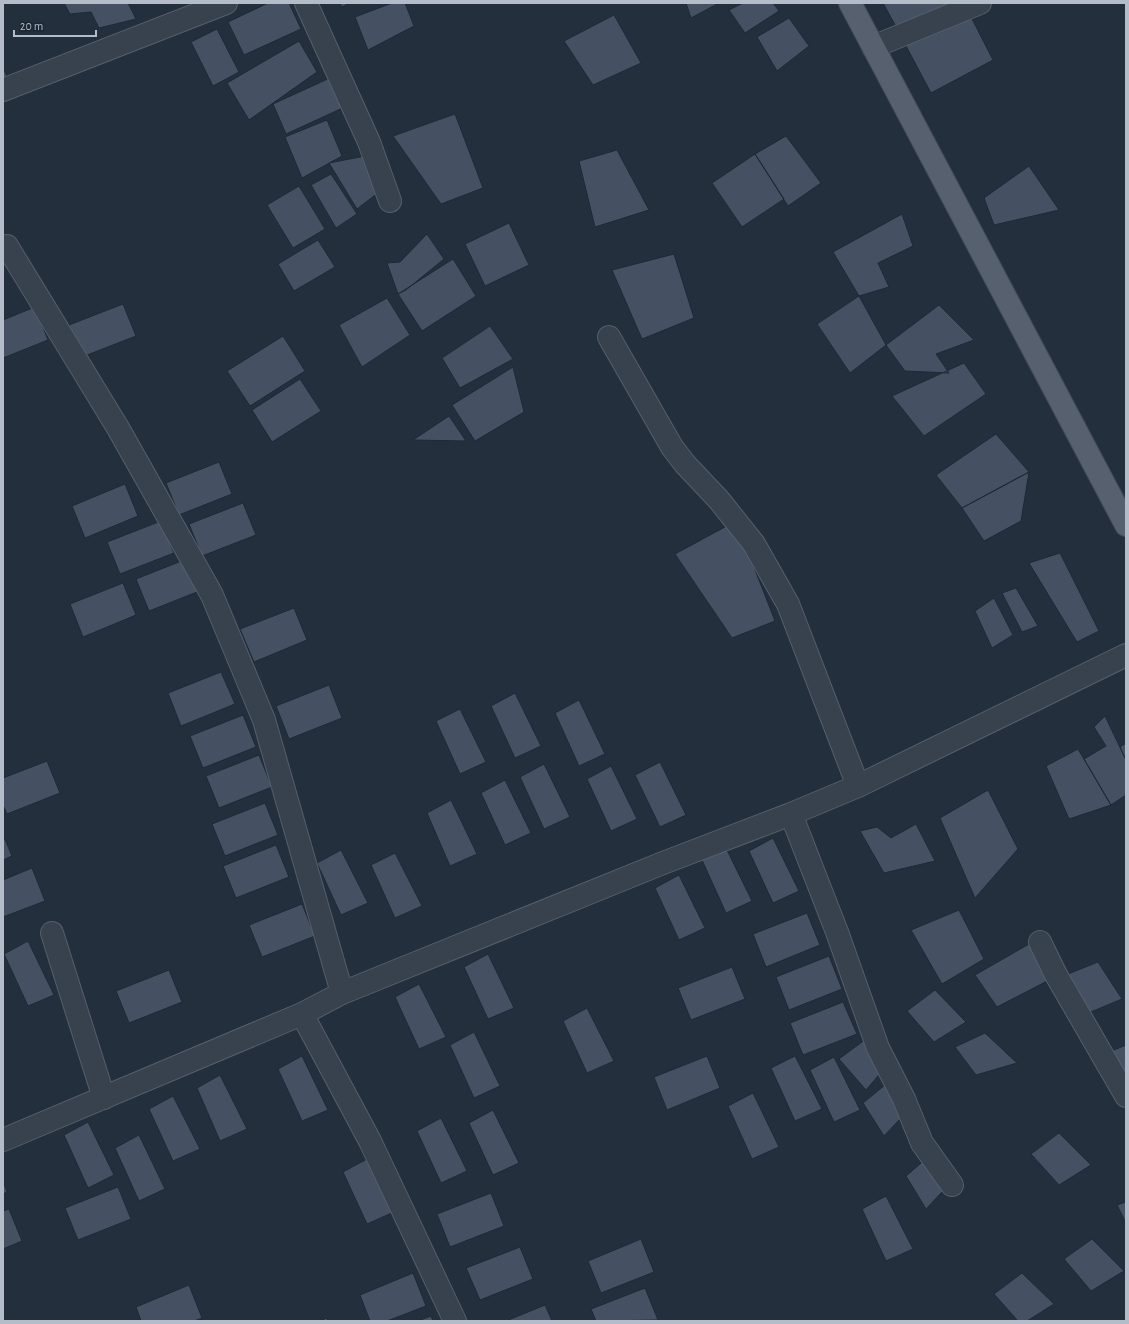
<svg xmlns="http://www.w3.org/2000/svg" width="1129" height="1324" font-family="'Alegreya Sans',sans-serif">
  <rect width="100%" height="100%" fill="#242f3e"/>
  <path fill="#455162" stroke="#1f2835" d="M64,3H128L136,19L99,28L91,12L70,14Z
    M268,3H289L301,29L244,55L228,22Z
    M340,3H350L342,7Z
    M392,3H405L414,26L368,50L355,17Z
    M686,3H719L691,18Z
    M743,3H773L779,11L745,33L729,10Z
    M883,3H954L900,34Z
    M968,11L993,60L931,93L905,44Z
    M614,15L641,63L593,85L564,41Z
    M789,18L809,46L777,71L757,37Z
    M217,29L239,72L213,86L191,42Z
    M299,41L317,72L249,120L227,83Z
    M3,68L9,80L3,83Z
    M332,77L347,106L286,134L273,104Z
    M455,114L483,188L441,204L393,136Z
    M327,120L342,156L302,178L285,137Z
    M786,136L821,183L788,206L755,154Z
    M617,150L649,210L595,227L579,161Z
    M755,154L784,199L742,227L712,183Z
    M365,156L383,189L357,209L329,163Z
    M1029,166L1059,210L994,225L984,198Z
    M331,174L357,214L336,228L311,185Z
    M299,186L325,229L293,248L267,205Z
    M902,214L913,246L878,263L889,287L859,296L833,252Z
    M509,223L529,265L485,286L465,244Z
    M427,234L444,259L406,290L398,294L387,263L400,262Z
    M318,240L335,267L294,291L278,264Z
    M674,254L694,318L642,339L612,270Z
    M453,259L476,296L422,331L398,294Z
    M859,296L886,345L850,373L817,324Z
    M387,298L410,335L362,367L339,325Z
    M123,304L136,336L82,357L69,325Z
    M939,305L974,340L936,354L949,373L905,371L886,345Z
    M35,307L48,340L3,358V320Z
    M490,326L513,359L460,388L442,358Z
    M283,336L305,371L250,406L227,371Z
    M964,363L986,394L924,436L892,396Z
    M513,367L524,412L475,441L452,405Z
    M300,379L321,411L272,442L252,410Z
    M449,416L466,441L413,440Z
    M996,434L1029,472L962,508L936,475Z
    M219,462L232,494L179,515L166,483Z
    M1029,472L1021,521L984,541L962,508Z
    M125,484L138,516L85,538L72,506Z
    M243,503L256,535L202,556L189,524Z
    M161,521L174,553L120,574L107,542Z
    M736,521L775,621L732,638L675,554Z
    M1060,553L1099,631L1077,642L1029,563Z
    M189,558L202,590L149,611L136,579Z
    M123,583L136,615L83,637L70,604Z
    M1016,588L1038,626L1022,632L1002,593Z
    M994,598L1013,635L992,648L975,611Z
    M294,608L307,640L254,662L240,629Z
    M221,672L235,704L181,726L168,693Z
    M329,685L342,718L289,739L276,706Z
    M515,693L541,746L515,758L491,706Z
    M579,700L605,754L579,766L555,713Z
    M460,709L486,762L460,774L436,721Z
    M243,715L256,747L203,768L190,736Z
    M1105,716L1126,760V795L1111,805L1084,759L1106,746L1094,727Z
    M1126,743V760L1120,747Z
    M1078,749L1111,805L1069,819L1046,766Z
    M259,755L272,787L219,808L206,776Z
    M47,761L60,793L7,814L3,805V778Z
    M660,762L686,815L660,827L635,775Z
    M544,764L570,817L544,829L520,777Z
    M611,766L637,819L611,831L587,779Z
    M505,780L531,833L505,845L481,793Z
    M988,790L1018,849L975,898L940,818Z
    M451,800L477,854L450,866L427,813Z
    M265,803L278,835L225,856L212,824Z
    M916,824L935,861L884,873L860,831L877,827L891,838Z
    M3,835L12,856L3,860Z
    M773,838L799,891L773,903L749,851Z
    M276,845L289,877L236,898L223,866Z
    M726,848L752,901L726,913L702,860Z
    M341,850L368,903L341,915L317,863Z
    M395,853L422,906L395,918L371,865Z
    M32,868L45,901L3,917V880Z
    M679,875L705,928L679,940L655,888Z
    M302,904L315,936L262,957L249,925Z
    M959,910L984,959L942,984L911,930Z
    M807,913L820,945L766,967L753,934Z
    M1036,940L1053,978L997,1007L975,975Z
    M28,941L54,995L28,1006L4,954Z
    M488,954L514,1008L488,1019L464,967Z
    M829,956L842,989L789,1010L776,977Z
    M1098,962L1122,999L1086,1014L1068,974Z
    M732,967L745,999L691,1020L678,988Z
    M169,970L182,1002L129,1023L116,991Z
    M419,984L446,1037L419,1049L395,997Z
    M935,990L966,1022L934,1042L907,1011Z
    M843,1002L857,1034L803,1055L790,1023Z
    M587,1008L614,1061L587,1073L563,1021Z
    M474,1032L500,1086L474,1098L450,1045Z
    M985,1033L1017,1063L976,1075L955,1047Z
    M866,1039L884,1069L866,1090L839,1059Z
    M1126,1045V1087L1109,1052Z
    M302,1056L328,1110L302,1121L278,1069Z
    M707,1056L720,1088L667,1110L654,1077Z
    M795,1056L822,1109L795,1121L771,1068Z
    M834,1057L860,1110L834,1122L810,1070Z
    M220,1075L247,1129L220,1141L197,1088Z
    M885,1085L901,1118L884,1136L863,1103Z
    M753,1093L779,1147L752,1159L728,1106Z
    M173,1096L200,1149L173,1161L149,1109Z
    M493,1110L519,1163L493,1175L469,1123Z
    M441,1118L467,1171L441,1183L417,1131Z
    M88,1122L114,1175L88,1188L64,1135Z
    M1059,1133L1091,1165L1059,1185L1031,1154Z
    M139,1135L165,1189L139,1201L115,1148Z
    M927,1158L943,1191L926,1209L906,1176Z
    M367,1159L394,1212L367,1224L343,1172Z
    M3,1181L7,1192L3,1194Z
    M118,1187L131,1219L78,1240L65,1208Z
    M491,1193L504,1226L450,1247L437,1214Z
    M886,1196L913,1249L886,1261L862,1209Z
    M1126,1202V1223L1117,1205Z
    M9,1209L22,1241L3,1249V1211Z
    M641,1239L654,1272L601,1293L588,1261Z
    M1092,1239L1124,1271L1091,1291L1064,1259Z
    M520,1247L533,1279L480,1300L466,1268Z
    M413,1273L426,1306L387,1321H370L360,1295Z
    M1022,1273L1054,1304L1027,1321H1018L994,1294Z
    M189,1285L202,1318L194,1321H141L136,1307Z
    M645,1288L658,1320L596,1321L591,1309Z
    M545,1305L552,1321H506Z
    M431,1316L433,1321H418Z
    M327,1318L328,1321H319Z"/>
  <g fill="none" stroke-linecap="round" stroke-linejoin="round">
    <defs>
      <path id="minor" d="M306,3L369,142L390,201
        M873,47L980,3
        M3,90L226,3
        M7,246L118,428L212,595L264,720L342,993
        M609,337L672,447L685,464L719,500L754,544L788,604L858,786
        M791,814L837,932L878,1048L904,1099L922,1143L952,1185
        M52,933L104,1098
        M1040,942L1055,973L1126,1096
        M302,1014L370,1141L455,1321
        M3,1140L302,1014L342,993L663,863L791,814L858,786L1126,655"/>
      <path id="major" d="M850,3L1126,525"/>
    </defs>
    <use href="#minor" stroke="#565f6c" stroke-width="24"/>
    <use href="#major" stroke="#414a57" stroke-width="24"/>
    <use href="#minor" stroke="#38414e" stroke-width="22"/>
    <use href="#major" stroke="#56606e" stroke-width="22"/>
  </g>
  <rect width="1129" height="1324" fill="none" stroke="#b4bcc9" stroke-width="8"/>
  <path d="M14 30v6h82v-6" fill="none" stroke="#b4bcc9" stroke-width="2"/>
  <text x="20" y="30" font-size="12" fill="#b4bcc9" stroke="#1d2633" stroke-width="3" paint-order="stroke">20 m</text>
</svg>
